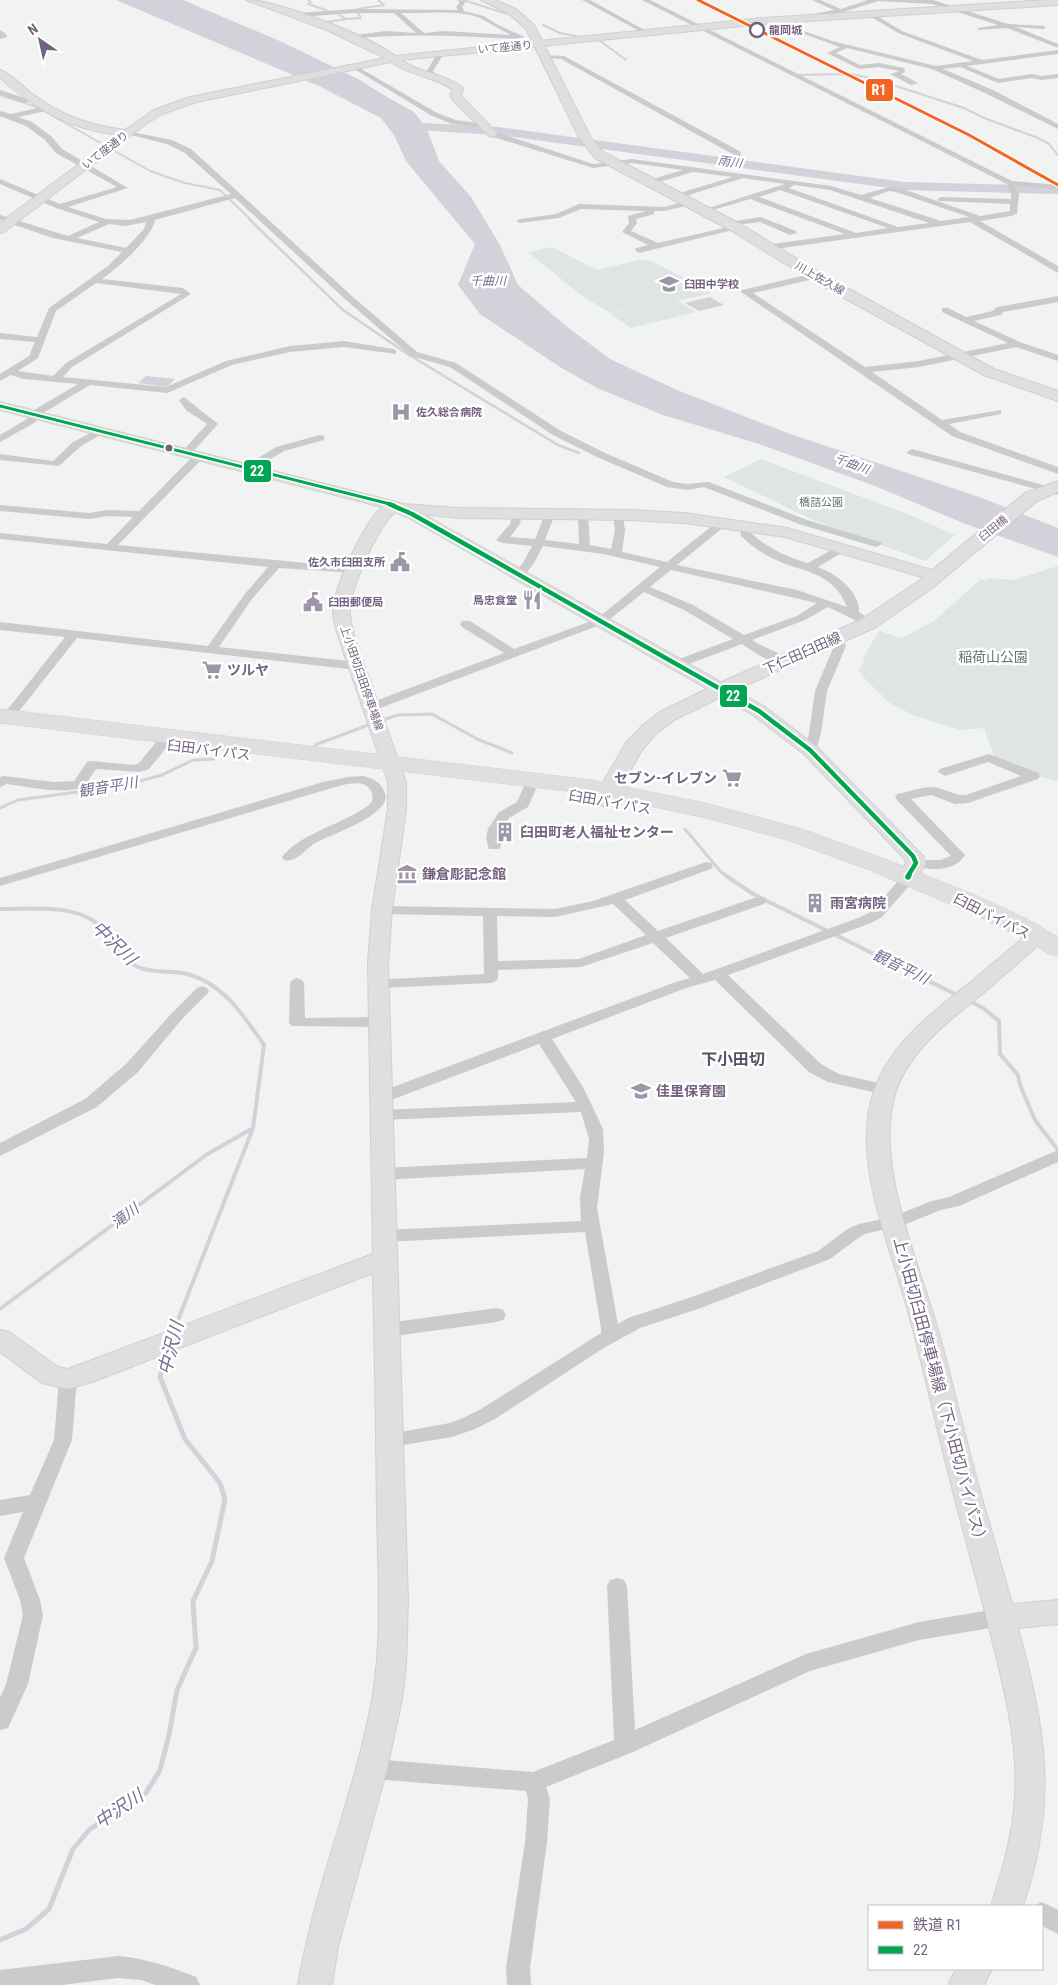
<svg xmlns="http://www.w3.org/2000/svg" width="1058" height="1985" font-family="'Roboto Condensed','Noto Sans JP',sans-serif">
  <rect width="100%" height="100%" fill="#f0f3f1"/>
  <path fill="#dee5e2" d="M552,247L597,270L639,260L652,261L712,293L677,301L696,312L631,328L610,314L640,306L610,313L581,295L528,252Z
    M761,459L910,515L955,535L925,561L813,520L724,477Z
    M1058,566V781L1044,778L994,756L984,728L961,730L915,716L890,703L866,680L858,670L865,661L863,658L879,631L902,638L934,621L981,579L985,581L989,578L1014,580Z"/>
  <path fill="#d3d1d9" d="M116,0H183L282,42L358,79L387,97L414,112L427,129L439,161L471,197L500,245L518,285L566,326L610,359L677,390L790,434L982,498L1058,528V557L963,523L875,486L759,444L663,415L597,388L560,367L480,314L458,285L475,244L406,161L394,135L381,118L319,86Z
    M710,297L724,305L699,311L685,303Z
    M146,376L175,379L167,387L138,383Z"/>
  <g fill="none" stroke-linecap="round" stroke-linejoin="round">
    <path stroke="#d3d1d9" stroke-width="2" d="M308,0L311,2L308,4L326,10
      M463,0L511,15
      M358,9L384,5L378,0
      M346,19L361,18L357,12
      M322,23L346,19L336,13
      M543,25L560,33L585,38
      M595,40H599L626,60
      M796,75L850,74L871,78L964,108L984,118L1038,138L1049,144L1058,155
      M0,95L37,107L150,171L185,183L220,190L251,220"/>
    <path stroke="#d3d1d9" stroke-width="2.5" d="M249,219L343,310L406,353L558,445L579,453"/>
    <path stroke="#d3d1d9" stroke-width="3" d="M380,721L398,715L432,714L477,739L512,753
      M315,745L371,724
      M0,808L18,800L122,786L162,775L193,760L214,759
      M685,829L721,872L727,876"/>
    <path stroke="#d3d1d9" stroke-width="4" d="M725,875L753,894L959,996
      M0,909C32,909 78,903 102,928C114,941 122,960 138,967C154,974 171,970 187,974C223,983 244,1016 264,1045L253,1128L173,1333
      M968,1000L983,1008L999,1021L1000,1054L1018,1075L1020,1085L1035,1120L1058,1150
      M0,1309L206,1155L253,1128
      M164,1358L166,1351"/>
    <path stroke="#d3d1d9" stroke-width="5" d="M0,1940L26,1929L49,1909L73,1849L90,1829L146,1793L160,1770L169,1735L177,1690L196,1648L193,1601L212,1561L225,1499L220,1483L185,1439L160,1377L165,1357"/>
    <path fill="#d3d1d9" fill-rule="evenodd" d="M403,122L498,127L904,182L1058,186V194L904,190L498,135L399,129L397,126Z"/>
    <defs>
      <path id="secondary" d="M246,0C278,0 369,36 395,56L763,18L1047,0H1058V5L763,24L401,60C420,73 443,73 462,87L463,89L461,96L498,134L493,137L489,136L452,99L450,94L453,90C434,76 410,76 391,62L197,102L162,114L146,124L4,232L0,233V223L118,135C69,129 37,110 0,78V70C11,73 22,86 31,93C62,116 88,125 125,130L154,110L190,97L385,58L329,31Z
        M0,402L404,504L457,508L630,510L684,513L787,528L942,573L944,576L942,579L936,581L785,537L684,523L630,520L457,518L423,514L765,707L816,746L923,856L926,863L915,881L908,883L901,881L898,877L906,863L904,858L804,754L753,715L407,517L395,512C377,528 352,585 350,609C349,618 353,628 354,636L406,782V809L392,910L388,963L408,1601L406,1665L402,1699L387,1769L338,1946L332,1985H298C314,1888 354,1797 372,1700C383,1637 378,1574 377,1511C376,1432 375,1352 373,1273L92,1382L68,1389L42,1383L0,1352V1330L9,1332L58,1367L68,1369L373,1254L368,963L372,910L388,809V782L338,636C336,628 332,618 333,610C335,584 364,524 382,507L0,410Z
        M1036,931L1043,933L1046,937L1043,941C1024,958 1005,974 986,991C952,1018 911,1048 896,1091C872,1163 921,1266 940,1337C952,1381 962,1425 974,1469C986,1514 1000,1559 1012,1604L1058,1600V1624L1018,1628C1046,1731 1058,1802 1023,1906H991C1002,1871 1013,1835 1015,1797C1018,1751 1008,1705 997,1660C984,1605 968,1550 954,1495C937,1432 924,1367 906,1304C888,1240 851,1158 874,1091C890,1043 934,1011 972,981C991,965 1010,949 1029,933Z
        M956,1969H992L984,1985H948Z"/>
      <path id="primary" d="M481,0H495L516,9L534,25L591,138L603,152L742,225L820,273L994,369L1058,391V401L984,375L810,279L732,231L595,158L580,139L526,29L508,13Z
        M1058,481V492L1037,501L931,589L876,627L729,693L674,720L656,734L642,750L611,804L604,806L597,804L593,800L626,743L642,726L660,712L715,685L862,619L919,581L1025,493Z"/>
      <path id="highway" d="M0,709L591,780L705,803L802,829L885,859L975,895L1027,919L1058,937V956L1049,954L1009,931L957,907L867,869L784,839L702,817L591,794L0,723Z"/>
    </defs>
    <use href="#secondary" stroke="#cfd0d0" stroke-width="2"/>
    <use href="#primary" stroke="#cfcfd0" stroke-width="2"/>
    <use href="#highway" stroke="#d0d0d1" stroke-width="1"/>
    <path fill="#cbcacc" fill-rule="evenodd" d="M457,0L466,1L462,7L464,11L484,16L496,24L525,37L516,39C461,36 405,33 351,39L349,38V36L386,31L416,33L394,13H355L298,17L295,15L298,13L355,9L458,10L456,7L460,2ZM401,13C424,14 459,9 480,18C490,23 500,30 511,35L444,31L424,33Z
      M582,0H590L648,32L643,33Z
      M642,0H650L1012,181L1058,185V189L1015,186L1019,194L1017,214L1011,216L980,221L1058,266V273L970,222L768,250L764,247L765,245L845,234L750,199L703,213L699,211L785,184L743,178L676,199L672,197L673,195L733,177L693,172L649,185L645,183L646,181L683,170L632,163L593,168L490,136V132H496L593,164L632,159L831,186L861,195L889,187L900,188L980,216L1010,211V204L938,201L937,199L941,197L1011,199V194L1007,184ZM794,185L830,190L929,223L898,227L789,188ZM780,190L888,228L856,233L759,197ZM889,191L896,192L969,217L941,221L870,198Z
      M812,0H820L841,9L868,0H933L1008,24L1045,26V28L1043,29L1016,27L1058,44V48L1007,28L978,30V28L998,25L932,4L878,1L837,14L804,18V16L834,10Z
      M872,13L902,31L982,60L1058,50V54L967,66L999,79L1032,74L1041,76L1058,74V78L1041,80L1032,78L998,83L960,67L943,69L993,90L1058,124V129L987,94L932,69L847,48L836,53L860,65L879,63L904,68L905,72L901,74L918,83L911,85L890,74L899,71L879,67L859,69L827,53L840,47L768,21L773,20L832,41L936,66L973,61L898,33L870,16L869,15Z
      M0,30L7,35V37L0,39Z
      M438,52H442L443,55L433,71L436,74L430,75L427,71Z
      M546,55L564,56L741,152L740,158L733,160L734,155L561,59L544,58L543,57Z
      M353,64L437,113L456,120L484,124L488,126L484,128L452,124L432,116L351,67L350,66Z
      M0,90L25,98H35L36,100C26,106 10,98 0,94Z
      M47,106L51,108L50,110L18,117L32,122L51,136L62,149L128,188L68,207L106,219L130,220L231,194L185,153L167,144L123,133L127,131L172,140L191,149L352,296L417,352L456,363L561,431L605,453L673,482L687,484L709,482L807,520L880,542L882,544L876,547L799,524L704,487L687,490L667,487L597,457L553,435L450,367L411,356L346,300L235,198L155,220C151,239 119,267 102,279L183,288L191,294L72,367L63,377L166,387L226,361L290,346L344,341L393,349L396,350V354L344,347L290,352L232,365L167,393L90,385L38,416L36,422L0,442V435L27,419L29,413L78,384L24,379L11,375L0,381V374L29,356L35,342L0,339V333L37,337L49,308L108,266L122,252L53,238L0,220V215L68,236L99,222L56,208L0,184V179L60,204L117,187L56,153L45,140L26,126L0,116V111L11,114ZM146,222L144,229L126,248L77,238L109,224L125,226ZM96,283L181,294L66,363L53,376L18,371L38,358L56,311Z
      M687,201H690V205L664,211H654V214L636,219L637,223L631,231L658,243L737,225L741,228L639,253L635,250L636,248L648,245L622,232L629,223L628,216L646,211L581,209L559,218L520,223L516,221L520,219L556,214L579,204L664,207Z
      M761,217L796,231L797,233L790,235L760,222L730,226L726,224L730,222Z
      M815,273L819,276L818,278L753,293L865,367L919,361L1008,343L942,312V308H948L966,317L993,311L995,308L998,307L1058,296V302L1003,312L1001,315L974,321L1020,342L1058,355V361L1016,347L919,367L872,372L942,420L1001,410V414L949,424L960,432L1058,467V474L952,436L741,292L742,290Z
      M184,397L218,424L189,456L185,457L180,454L207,424L186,410L179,400Z
      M98,429L102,430V434L81,446L59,466L0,460V454L53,461L73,442Z
      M320,435L324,436V440L284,451L250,471L246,472L241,469L276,447Z
      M912,449L1058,489V495L908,454L907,452Z
      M198,454L203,457L202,459L118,545L358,568L360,570L358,572L354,573L279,568L252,599L219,647L357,662L361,663L363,666L361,669L357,670L77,638L12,720H4L2,717L4,714L65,637L0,630V622L208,646L244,595L268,567L0,539V533L107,544L133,517L108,516L89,519L0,511V505L89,513L108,510L139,511L194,455Z
      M517,511L522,514L520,524L510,537L535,539L545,514L550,511L555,514L545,540L579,544L578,514L583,511L588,514L590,545L611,549L615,530L613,514L614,512H622L625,530L622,552L667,562L718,521H726L727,523L726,525L677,565L797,590L847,607C833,572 805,573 776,560C763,554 751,546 741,536L740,526L741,524H749L751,533C767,548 787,557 808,563L835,548H843L845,550L843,552L818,567C836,574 860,591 859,612L875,623L873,625H865L828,607L805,620L752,640C761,646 786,656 791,661L789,664C774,667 754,652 742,644L678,668L672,664L674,661L733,639L684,610L644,592L605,623L375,710H367L365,707L367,704L504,653L462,627L460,624L462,621H470L514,649L597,619L660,567L603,554L543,546L534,563L523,577H515L513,575L523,563L532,546L502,543L496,540L510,524L513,512ZM671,570L817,603L797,616L744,635L693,605L650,587Z
      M834,635L843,640L846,646L827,691L821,733L816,750L810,754L804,750L809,733L815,691L834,646L828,639Z
      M162,740L168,744L167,747L149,769L140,772L96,769L83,788C58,794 31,787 7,784L0,787V777L4,776L54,782L74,781L87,762L92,761L134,765L139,763L157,741Z
      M989,754L1038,773L1040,776L1038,779L968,803L955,804L931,795L911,799L965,855C954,873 929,870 911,866L909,863L911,860H940L951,856L897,800L895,797L897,794C908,792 922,787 932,787C945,788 954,796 966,795L1021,776L988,762L945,776L938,772L940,769Z
      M363,776C376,779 383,784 386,797C384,817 333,834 317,842C305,848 298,863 284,860L282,857C300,833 345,824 370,804C373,800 373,798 372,793C366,777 343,785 332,788L0,886V878L323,782L348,777Z
      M529,785L536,789L528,807L509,818L502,829L501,846L499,849H489L486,838L488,829L499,812L517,802L524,786Z
      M706,862L711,863L713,866L711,869L625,900L658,931L754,898H764L766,901L764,904L666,938L703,974L861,917L872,911L899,880H909L911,883L909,886L882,917L871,923L728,975L821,1064L839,1074L892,1086L894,1090L892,1094L886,1095L828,1082L809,1072L715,980L686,988L552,1039L583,1087L603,1129L604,1152L597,1208L618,1324L628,1318L686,1299L818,1251L849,1228L859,1224L892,1217L932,1201L949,1197L1058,1150V1162L959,1206L941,1210L901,1226L868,1233L861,1236L830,1259L698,1309L640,1328L602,1349L495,1419L475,1429L452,1437L391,1447L384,1445L382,1440L384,1435L450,1423L461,1419L481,1409L601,1333V1328L585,1232L384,1242L378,1240L375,1236L378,1232L384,1230L581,1221L580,1197L585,1169L382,1180L376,1178L374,1174L376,1170L382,1168L587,1158L589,1139L581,1112L380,1120L374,1119L372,1115L374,1111L380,1110L576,1102L539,1044L386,1102L380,1103L374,1102L372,1098L374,1094L676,982L690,978L653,943L581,967L498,970V978L496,981L491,983L379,988L374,986L372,983L374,980L484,974L483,916L382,914L377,913L375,910L377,907L382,906L555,909L593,901ZM613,904L646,935L579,959L498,961L497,916L555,917Z
      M297,978L302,980L304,983L305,1018L379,1017L384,1019L387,1022L384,1025L379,1027L292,1026L289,1023L290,983L292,980Z
      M202,986L207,988L209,991L207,994L182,1019L138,1072L97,1107L0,1156V1143L85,1099L126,1064L172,1013L197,988Z
      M497,1308L503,1310L506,1315L503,1320L497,1322L387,1337L381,1335L378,1330L381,1325L387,1323Z
      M68,1372L74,1374L77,1379L72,1440L24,1558L40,1600L43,1615L28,1684L8,1728L0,1730V1698L6,1684L23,1615L20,1600L4,1558L23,1512L0,1516V1500L30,1495L54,1440L59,1379L62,1374Z
      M617,1578L624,1580L627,1586L635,1730L806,1654L919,1622L1002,1608L1009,1611L1012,1617L1009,1623L1002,1626L919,1640L810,1671L633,1752L546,1787L550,1799L547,1842L530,1968L531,1985H507L506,1968L525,1842L528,1799L526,1791L372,1779L364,1776L361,1769L364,1762L372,1759L533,1772L614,1740L607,1586L610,1580Z
      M1042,1902L1058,1910V1934L1042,1926V1906H1033Z
      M118,1956C145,1958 171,1967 196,1977L200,1985H155L141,1980L118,1978L62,1985H0V1970Z"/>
    <use href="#secondary" fill="#dfdfe0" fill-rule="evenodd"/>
    <use href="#primary" fill="#dfdfe0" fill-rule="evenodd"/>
    <use href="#highway" fill="#dfdfe0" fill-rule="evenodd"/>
    <defs>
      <path id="bus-1-far2" d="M0,406L394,505"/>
      <path id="bus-1-far1" d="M389,504L412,514L759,711L810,750L913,856L916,863L908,876"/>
      <path id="bus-1" d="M908,877L909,875"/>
    </defs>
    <use href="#bus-1-far2" stroke="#fff" stroke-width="5.5"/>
    <use href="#bus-1-far1" stroke="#fff" stroke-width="8"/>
    <use href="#bus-1" stroke="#fff" stroke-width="9"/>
    <use href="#bus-1-far2" stroke="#00a651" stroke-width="3"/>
    <use href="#bus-1-far1" stroke="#00a651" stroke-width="4.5"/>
    <use href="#bus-1" stroke="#00a651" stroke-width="5.5"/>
    <defs>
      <path id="rail-1" d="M698,0L969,135L1058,185"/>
    </defs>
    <use href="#rail-1" stroke="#fff" stroke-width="5"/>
    <use href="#rail-1" stroke="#f26522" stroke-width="3"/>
  </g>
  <defs>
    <symbol id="school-bare" viewBox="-9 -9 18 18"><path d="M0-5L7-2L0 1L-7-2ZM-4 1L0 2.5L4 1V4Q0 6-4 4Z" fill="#9f95a8" stroke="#fff" stroke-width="2.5" paint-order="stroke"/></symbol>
    <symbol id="hospital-bare" viewBox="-9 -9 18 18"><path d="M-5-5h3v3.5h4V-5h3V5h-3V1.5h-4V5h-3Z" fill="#9f95a8" stroke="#fff" stroke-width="2.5" paint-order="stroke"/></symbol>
    <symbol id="civic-bare" viewBox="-9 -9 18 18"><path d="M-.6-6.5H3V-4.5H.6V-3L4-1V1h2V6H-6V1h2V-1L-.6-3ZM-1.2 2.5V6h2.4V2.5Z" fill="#9f95a8" stroke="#fff" stroke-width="2.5" paint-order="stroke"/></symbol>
    <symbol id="restaurant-bare" viewBox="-9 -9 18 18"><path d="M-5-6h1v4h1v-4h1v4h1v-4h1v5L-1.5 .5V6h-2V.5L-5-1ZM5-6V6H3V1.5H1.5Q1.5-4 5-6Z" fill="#9f95a8" stroke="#fff" stroke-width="2.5" paint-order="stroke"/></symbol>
    <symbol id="supermarket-bare" viewBox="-9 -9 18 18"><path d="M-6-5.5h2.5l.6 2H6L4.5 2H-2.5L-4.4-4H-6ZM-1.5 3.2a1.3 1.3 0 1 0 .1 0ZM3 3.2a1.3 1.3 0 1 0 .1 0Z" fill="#9f95a8" stroke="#fff" stroke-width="2.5" paint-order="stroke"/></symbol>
    <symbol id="building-bare" viewBox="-9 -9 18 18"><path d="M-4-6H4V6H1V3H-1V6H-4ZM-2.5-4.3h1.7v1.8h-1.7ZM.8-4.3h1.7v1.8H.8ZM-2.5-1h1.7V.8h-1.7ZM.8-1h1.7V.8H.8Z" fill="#9f95a8" stroke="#fff" stroke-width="2.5" paint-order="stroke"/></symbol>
    <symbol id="museum-bare" viewBox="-9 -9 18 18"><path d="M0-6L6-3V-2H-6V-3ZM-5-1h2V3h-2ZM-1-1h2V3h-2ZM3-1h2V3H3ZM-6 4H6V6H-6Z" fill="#9f95a8" stroke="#fff" stroke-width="2.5" paint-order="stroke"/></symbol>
  </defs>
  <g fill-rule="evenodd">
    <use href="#school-bare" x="655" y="270" width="28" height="28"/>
    <use href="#hospital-bare" x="387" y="398" width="28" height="28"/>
    <use href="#civic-bare" x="386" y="548" width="28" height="28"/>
    <use href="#restaurant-bare" x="518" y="586" width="28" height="28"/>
    <use href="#civic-bare" x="299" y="588" width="28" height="28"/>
    <use href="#supermarket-bare" x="198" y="656" width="28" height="28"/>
    <use href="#supermarket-bare" x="718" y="764" width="28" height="28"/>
    <use href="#building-bare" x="491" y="818" width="28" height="28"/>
    <use href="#museum-bare" x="393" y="860" width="28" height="28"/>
    <use href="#building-bare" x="801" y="889" width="28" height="28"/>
    <use href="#school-bare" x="627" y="1077" width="28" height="28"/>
  </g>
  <circle fill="#fff" stroke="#746380" stroke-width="2.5" cx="757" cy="30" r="7"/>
  <circle fill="#746380" stroke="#fff" stroke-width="2" cx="169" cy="448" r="4.5"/>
  <g text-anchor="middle" stroke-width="5" stroke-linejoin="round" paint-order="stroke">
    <g font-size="11" font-weight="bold" fill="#746380" stroke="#fff" text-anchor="start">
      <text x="769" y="34">龍岡城</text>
    </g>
    <g font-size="11" fill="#746380" stroke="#fff">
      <text transform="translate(505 47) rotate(-5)" y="4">いて座通り</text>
      <text transform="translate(105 150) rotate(-37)" y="4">いて座通り</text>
      <text transform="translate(820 278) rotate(30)" y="4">川上佐久線</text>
      <text transform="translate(993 528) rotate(-39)" y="4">臼田橋</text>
      <text transform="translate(362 678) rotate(71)" y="4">上小田切臼田停車場線</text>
    </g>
    <g font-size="11" font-weight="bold" fill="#746380" stroke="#fff" text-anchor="start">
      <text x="684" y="288">臼田中学校</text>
      <text x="416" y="416">佐久総合病院</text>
      <text x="385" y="566" text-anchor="end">佐久市臼田支所</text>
      <text x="517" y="604" text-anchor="end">鳥忠食堂</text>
      <text x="328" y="606">臼田郵便局</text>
    </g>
    <g font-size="11" fill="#627876" stroke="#fff">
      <text x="821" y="506">橋詰公園</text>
    </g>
    <g font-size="12" font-style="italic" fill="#7b6d92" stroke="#fff">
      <text transform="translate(730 162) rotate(8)" y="4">雨川</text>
      <text x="488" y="285">千曲川</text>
      <text transform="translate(852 464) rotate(20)" y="4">千曲川</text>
    </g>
    <g font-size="14" fill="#746380" stroke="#fff">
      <text transform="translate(802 653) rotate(-24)" y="5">下仁田臼田線</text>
      <text transform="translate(209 750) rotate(7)" y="5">臼田バイパス</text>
      <text transform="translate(610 802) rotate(10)" y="5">臼田バイパス</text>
      <text transform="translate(992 916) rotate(27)" y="5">臼田バイパス</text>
    </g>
    <g font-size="14" fill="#627876" stroke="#fff">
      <text x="993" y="662">稲荷山公園</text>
    </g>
    <g font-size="14" font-weight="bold" fill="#746380" stroke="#fff" text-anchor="start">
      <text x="227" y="675">ツルヤ</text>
      <text x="717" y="783" text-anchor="end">セブン-イレブン</text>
      <text x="520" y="837">臼田町老人福祉センター</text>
      <text x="422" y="879">鎌倉彫記念館</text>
      <text x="830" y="908">雨宮病院</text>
      <text x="656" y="1096">佳里保育園</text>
    </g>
    <g font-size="15" font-style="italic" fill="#7b6d92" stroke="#fff">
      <text transform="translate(108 787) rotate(-9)" y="5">観音平川</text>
      <text transform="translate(901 967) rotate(26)" y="5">観音平川</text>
      <text transform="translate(125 1216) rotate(-37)" y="5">滝川</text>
    </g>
    <g font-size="16" font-weight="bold" fill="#5c5165" stroke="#fff">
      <text x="733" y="1065">下小田切</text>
    </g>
    <g font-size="16" fill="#746380" stroke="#fff">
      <text transform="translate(941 1392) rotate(75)" y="6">上小田切臼田停車場線（下小田切バイパス）</text>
    </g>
    <g font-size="18" font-style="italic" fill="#7b6d92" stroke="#fff">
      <text transform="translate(114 943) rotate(44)" y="6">中沢川</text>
      <text transform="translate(171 1348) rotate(-76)" y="6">中沢川</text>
      <text transform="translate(119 1809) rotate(-34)" y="6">中沢川</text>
    </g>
  </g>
  <g stroke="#fff" stroke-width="2">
    <rect x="865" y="78" width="29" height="24" rx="5" fill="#f26522"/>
    <rect x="243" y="459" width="29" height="24" rx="5" fill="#00a651"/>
    <rect x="719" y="684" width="29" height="24" rx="5" fill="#00a651"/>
  </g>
  <g font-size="14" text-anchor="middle" font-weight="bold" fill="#fff">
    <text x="879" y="95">R1</text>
    <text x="257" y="476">22</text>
    <text x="733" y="701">22</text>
  </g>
  <rect x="868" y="1905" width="175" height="65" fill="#ffffff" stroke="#c7c1cc"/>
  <rect x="878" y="1921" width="25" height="8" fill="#f26522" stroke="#c7c1cc"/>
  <text x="913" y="1930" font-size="15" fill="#746380">鉄道 R1</text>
  <rect x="878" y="1946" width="25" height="8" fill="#00a651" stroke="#c7c1cc"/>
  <text x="913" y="1955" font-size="15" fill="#746380">22</text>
  <g transform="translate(40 40) rotate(326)" stroke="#ffffff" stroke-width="4" paint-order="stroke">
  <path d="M0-4L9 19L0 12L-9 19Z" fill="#746380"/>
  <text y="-8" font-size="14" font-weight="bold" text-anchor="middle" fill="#746380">N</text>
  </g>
</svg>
